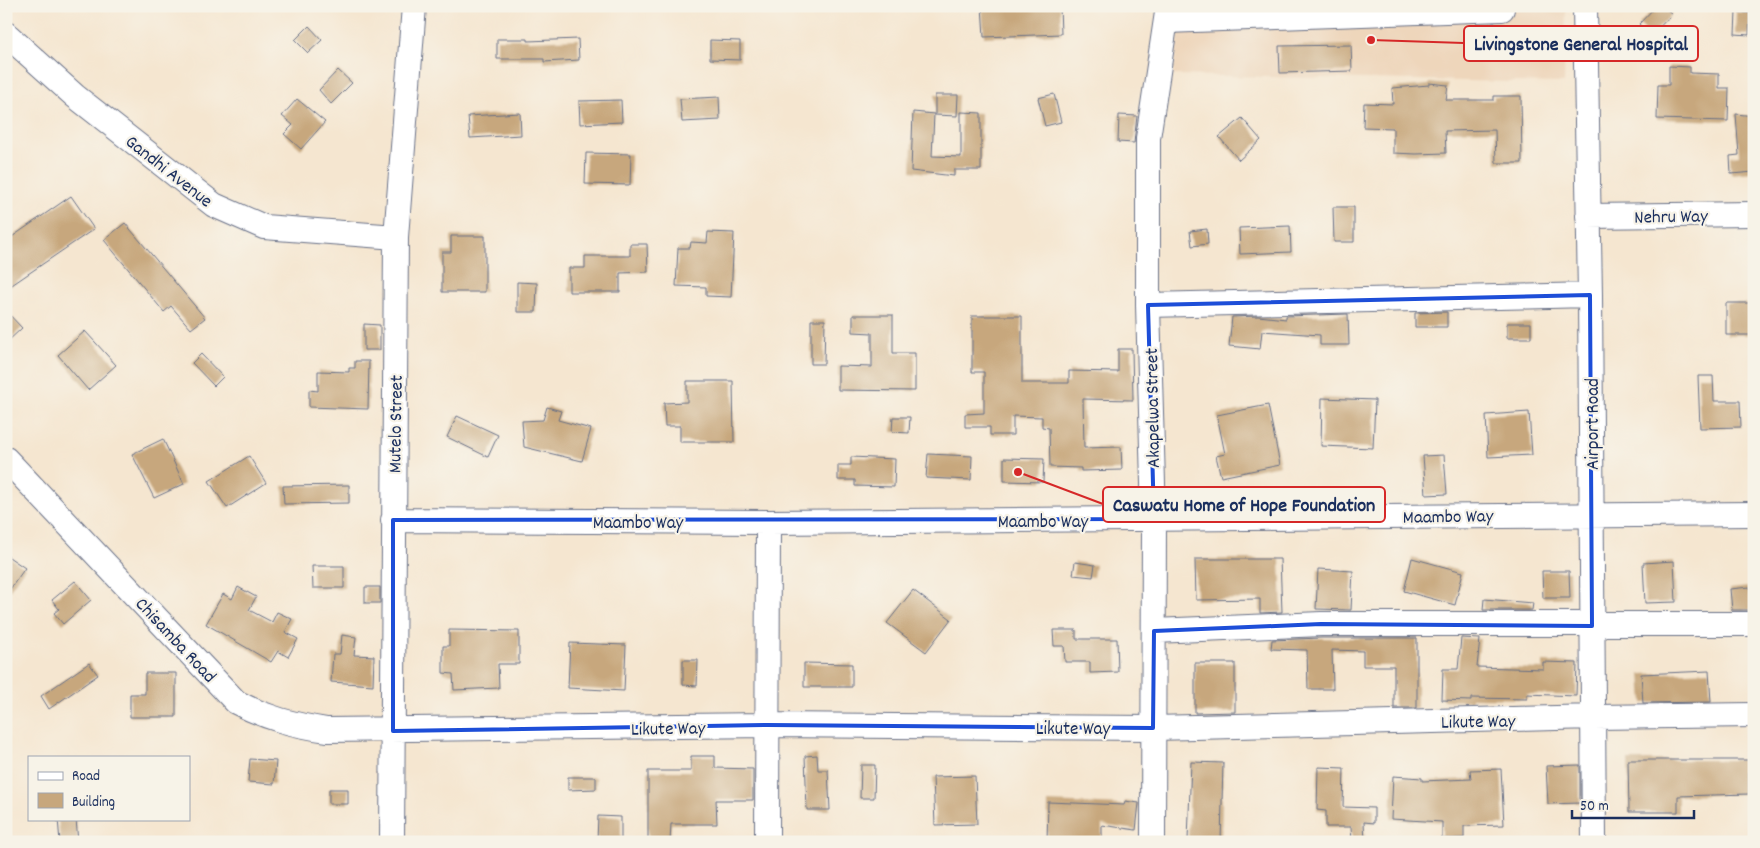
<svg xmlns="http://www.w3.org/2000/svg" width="1760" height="848" font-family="Dekko,sans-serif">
  <rect width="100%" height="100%" fill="#f7f3e8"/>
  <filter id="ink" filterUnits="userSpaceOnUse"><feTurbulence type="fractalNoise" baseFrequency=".02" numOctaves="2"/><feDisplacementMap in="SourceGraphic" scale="10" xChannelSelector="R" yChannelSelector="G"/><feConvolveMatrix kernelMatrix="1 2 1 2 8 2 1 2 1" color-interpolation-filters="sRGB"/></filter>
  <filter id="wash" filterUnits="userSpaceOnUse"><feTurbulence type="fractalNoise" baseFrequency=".0096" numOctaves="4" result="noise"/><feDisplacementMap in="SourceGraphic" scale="20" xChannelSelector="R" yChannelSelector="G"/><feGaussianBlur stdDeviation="1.12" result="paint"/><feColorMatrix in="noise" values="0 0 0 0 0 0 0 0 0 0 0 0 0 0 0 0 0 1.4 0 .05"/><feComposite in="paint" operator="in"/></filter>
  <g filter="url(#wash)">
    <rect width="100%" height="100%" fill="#f5e6d0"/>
    <path fill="#eed6bb" d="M1182,6H1566L1564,83L1173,75Z"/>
    <g id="blocks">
      <path fill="#c7a77d" d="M982,6H1060L1061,34L984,37Z
        M1656,6H1663L1672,14L1651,36L1639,24Z
        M1736,12L1750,13L1749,35L1735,34Z
        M309,26L322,40L308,53L295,40Z
        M497,39H528V41L578,39L579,60L544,62V59H497Z
        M710,40L740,41V60L710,59Z
        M1351,45L1352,71L1280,73L1279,46Z
        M1669,66L1690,67V73L1719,74V88H1729L1728,121L1657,119L1658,85H1669Z
        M338,70L352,83L331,104L319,90Z
        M1429,83L1448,85L1446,100H1494V96H1521L1522,163H1496L1495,130L1445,131L1446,153L1416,154L1393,153V128L1363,127L1364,103L1393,104L1392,88L1429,85Z
        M1054,94L1061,122L1045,126L1038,98Z
        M935,95H958L957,116L935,115Z
        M719,97L720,120L682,122L680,99Z
        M297,99L325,122L301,149L284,134L293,125L282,116Z
        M621,100L622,122L580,124L579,101Z
        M913,112L934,114L932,156L961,157V112L981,113V170H954V176L911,171Z
        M520,113L521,135L470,138L468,116Z
        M1736,114L1754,116V172L1731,174L1730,156L1739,155Z
        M1119,115L1137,116L1134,143L1118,142Z
        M1242,118L1261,140L1239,160L1219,137Z
        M586,153L631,154L630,185L585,184Z
        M71,196L94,229L6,289V241Z
        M1333,207H1354V242H1334Z
        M125,223L205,318L191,329L171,306L164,312L104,240Z
        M1290,226L1291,252L1240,254L1239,228Z
        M1207,229L1208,244L1192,246L1190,231Z
        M708,232L734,233L731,297L706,296V287L676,286L678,248H690L691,242L707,243Z
        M451,236H485V292H442V252H451Z
        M630,244H647L648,272L620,273V292H569V268H585V256H630Z
        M517,282L537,283L536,312H517Z
        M1726,303H1754V335H1726Z
        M6,311L22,328L6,343Z
        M1447,312V327H1415V313Z
        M1348,314L1349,345H1320V335L1262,331L1260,349L1229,346L1232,317L1258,316L1286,319V316Z
        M853,315H893V353H915V391L838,390V366L872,367V333L853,332Z
        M972,316H1022V383H1069V371L1118,372V349H1132L1133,400L1083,399L1084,448L1121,447L1122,470L1081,471V468L1050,467L1049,428L1042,427V417L1013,416V435H990V427H965V414L984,413V372H972Z
        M811,320H825L824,364H811Z
        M1507,323H1531V338H1507Z
        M364,324L380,325V350H364Z
        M85,331L116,365L88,390L58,355Z
        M201,354L223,377L214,386L192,363Z
        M355,361H369L368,409L309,407V390L318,391V371L349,372V368H355Z
        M1698,376H1713L1714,401H1740L1741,427L1700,428Z
        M687,381H733L734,442H680V426H665L664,403L687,402Z
        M1322,398L1375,400L1373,448L1321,446Z
        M1268,405L1280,465L1221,477L1216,456L1225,454L1217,415Z
        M547,407L561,411L558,420L591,429L582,461L524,447L522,421L543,420Z
        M1529,412L1532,455L1488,457L1486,415Z
        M457,416L498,435L488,457L447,437Z
        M893,417H910L909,433L892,432Z
        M163,439L184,484L154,498L132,454Z
        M928,454L972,456L971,480L926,478Z
        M1444,455L1447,494L1426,495L1423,456Z
        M249,456L266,483L227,508L209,481Z
        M851,457L895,459L894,487L855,486V480H838V465H851Z
        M1004,458L1044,459L1043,482L1004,481Z
        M349,485V503L284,504L283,486Z
        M6,555L25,568L6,595Z
        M1412,558L1463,572L1455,605L1404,591Z
        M1195,559H1280L1282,612L1260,613V599L1196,600Z
        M1674,561L1676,602L1645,603L1643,563Z
        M1075,562L1095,565L1093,577L1073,575Z
        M312,566H344V588H313Z
        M1318,569L1353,571L1351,610L1316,609Z
        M1542,571H1569L1570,598H1543Z
        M75,581L91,600L63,624L54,613L59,609L52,600Z
        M238,587L256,597L249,610L272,622L277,612L292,619L285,632L298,639L288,657L278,651L271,662L206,624L223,594L232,599Z
        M365,587H380V603H365Z
        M1750,587L1752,610H1732L1730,589Z
        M913,590L951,619L926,652L887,623Z
        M1484,599L1533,603L1532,610H1483Z
        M449,630L519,631V664H498L499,688L454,690L453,674L443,673V646H449Z
        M1053,630H1076V639H1117L1118,672L1090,673V662H1065L1064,646H1054Z
        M342,635L356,637L354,655L374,656L373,685L331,682L333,654H340Z
        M1321,638H1417V708H1394V666H1363V651L1332,650L1333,689H1308L1307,650L1271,649L1272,640Z
        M1461,638L1480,639L1477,667L1543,669V662L1577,663L1576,696L1527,694V699L1471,698V701L1442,700L1443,669H1458Z
        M570,643L626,645L624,691L568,688Z
        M683,660H698L697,686L683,685Z
        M89,663L98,675L49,709L41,696Z
        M804,663L852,664V687H804Z
        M1195,663H1235V712L1195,713Z
        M1709,671L1711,702L1643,703L1641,674Z
        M145,673H176V717H130V694H145Z
        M817,755L818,770H828L830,810H807L805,756Z
        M691,756H715V768L753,769V800H716L717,824H671L670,842H648V771H691Z
        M250,759L276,761L274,784L248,782Z
        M1628,760H1749V794L1678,796V812H1629Z
        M1191,762L1223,763L1221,841L1188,840Z
        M861,765H875L874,798H860Z
        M1580,765V803L1548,804L1546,766Z
        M1318,767L1344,768L1343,807L1374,808V823L1364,822L1365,842H1352L1351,827H1326V811L1317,810Z
        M1501,769L1504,825L1464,826V838L1442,839V822L1391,819L1393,776L1422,778V781L1471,779L1470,770Z
        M975,776L977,824L935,825L933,777Z
        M568,777H596V789L568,790Z
        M329,789H348V804H329Z
        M1125,801L1139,803L1136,830L1102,825V842H1047L1048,802L1124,805Z
        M598,816L621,817V842L597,841Z
        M58,819H76L78,842H60Z"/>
    </g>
  </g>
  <g filter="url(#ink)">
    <use href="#blocks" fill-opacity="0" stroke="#676f86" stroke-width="1"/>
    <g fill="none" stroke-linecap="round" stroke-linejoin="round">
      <defs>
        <path id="minor" d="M1585,6L1590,295L1594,842
          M1166,21L1502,9
          M6,34L75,96L214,205L264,227L396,237
          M1588,216L1754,214
          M1148,305L1590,295
          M6,459L236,702C266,718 294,725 327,730L768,725L1153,728L1594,717L1754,715
          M393,520L768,522L1754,514
          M1154,631L1321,624H1754
          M392,842L396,237L414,6
          M767,842L768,522
          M1153,842L1154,519L1148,305V138L1168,6"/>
      </defs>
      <use href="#minor" stroke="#676f86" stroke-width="26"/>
      <use href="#minor" stroke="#fff" stroke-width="24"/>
    </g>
  </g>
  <path fill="none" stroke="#1d4ed8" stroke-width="4" stroke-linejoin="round" d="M1590,295L1592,626L1321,624L1154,631L1153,728L768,725L393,731V520L1154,519L1148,305Z"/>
  <g text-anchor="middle" stroke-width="4.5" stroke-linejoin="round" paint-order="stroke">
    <g font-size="19" fill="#1b2f5e" stroke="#f7f3e8">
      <text transform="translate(170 170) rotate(38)" y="7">Gandhi Avenue</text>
      <text transform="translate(1671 215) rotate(-1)" y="7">Nehru Way</text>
      <text transform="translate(1151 408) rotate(-91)" y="7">Akapelwa Street</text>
      <text transform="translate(394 424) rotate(-89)" y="7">Mutelo Street</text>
      <text transform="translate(1591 424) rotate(-90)" y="7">Airport Road</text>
      <text transform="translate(1448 515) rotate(-1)" y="7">Maambo Way</text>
      <text x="1043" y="527">Maambo Way</text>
      <text x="638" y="528">Maambo Way</text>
      <text transform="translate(177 639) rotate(47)" y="7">Chisamba Road</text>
      <text transform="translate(1478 720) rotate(-1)" y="7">Likute Way</text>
      <text transform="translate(668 727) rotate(-1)" y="7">Likute Way</text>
      <text x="1073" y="734">Likute Way</text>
    </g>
  </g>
  <path fill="none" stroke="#d62828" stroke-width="2" d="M1371 40L1464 43M1018 472L1103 504"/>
  <g fill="#d62828" stroke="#f7f3e8" stroke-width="2">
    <circle cx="1371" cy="40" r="5"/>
    <circle cx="1018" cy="472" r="5"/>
  </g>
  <g fill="#f7f3e8" stroke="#d62828" stroke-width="2">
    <rect x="1464" y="26" width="234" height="35" rx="5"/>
    <rect x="1103" y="487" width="282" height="35" rx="5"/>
  </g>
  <g font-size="20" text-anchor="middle" font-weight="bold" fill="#1b2f5e">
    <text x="1581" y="50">Livingstone General Hospital</text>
    <text x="1244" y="511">Caswatu Home of Hope Foundation</text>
  </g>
  <rect width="1760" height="848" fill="none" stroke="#f7f3e8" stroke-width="25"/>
  <rect x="28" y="756" width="162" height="65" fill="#f7f3e8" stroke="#9fa5b1"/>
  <rect x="38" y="772" width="25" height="8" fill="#ffffff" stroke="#9fa5b1"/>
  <text x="72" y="780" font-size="15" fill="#1b2f5e">Road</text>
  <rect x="38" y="793" width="25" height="15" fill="#c7a77d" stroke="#9fa5b1"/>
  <text x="72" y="806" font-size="15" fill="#1b2f5e">Building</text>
  <path d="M1572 810v8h122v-8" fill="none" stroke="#1b2f5e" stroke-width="2.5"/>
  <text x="1580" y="810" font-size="15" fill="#1b2f5e" stroke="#f7f3e8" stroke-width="4" paint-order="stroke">50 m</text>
</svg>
